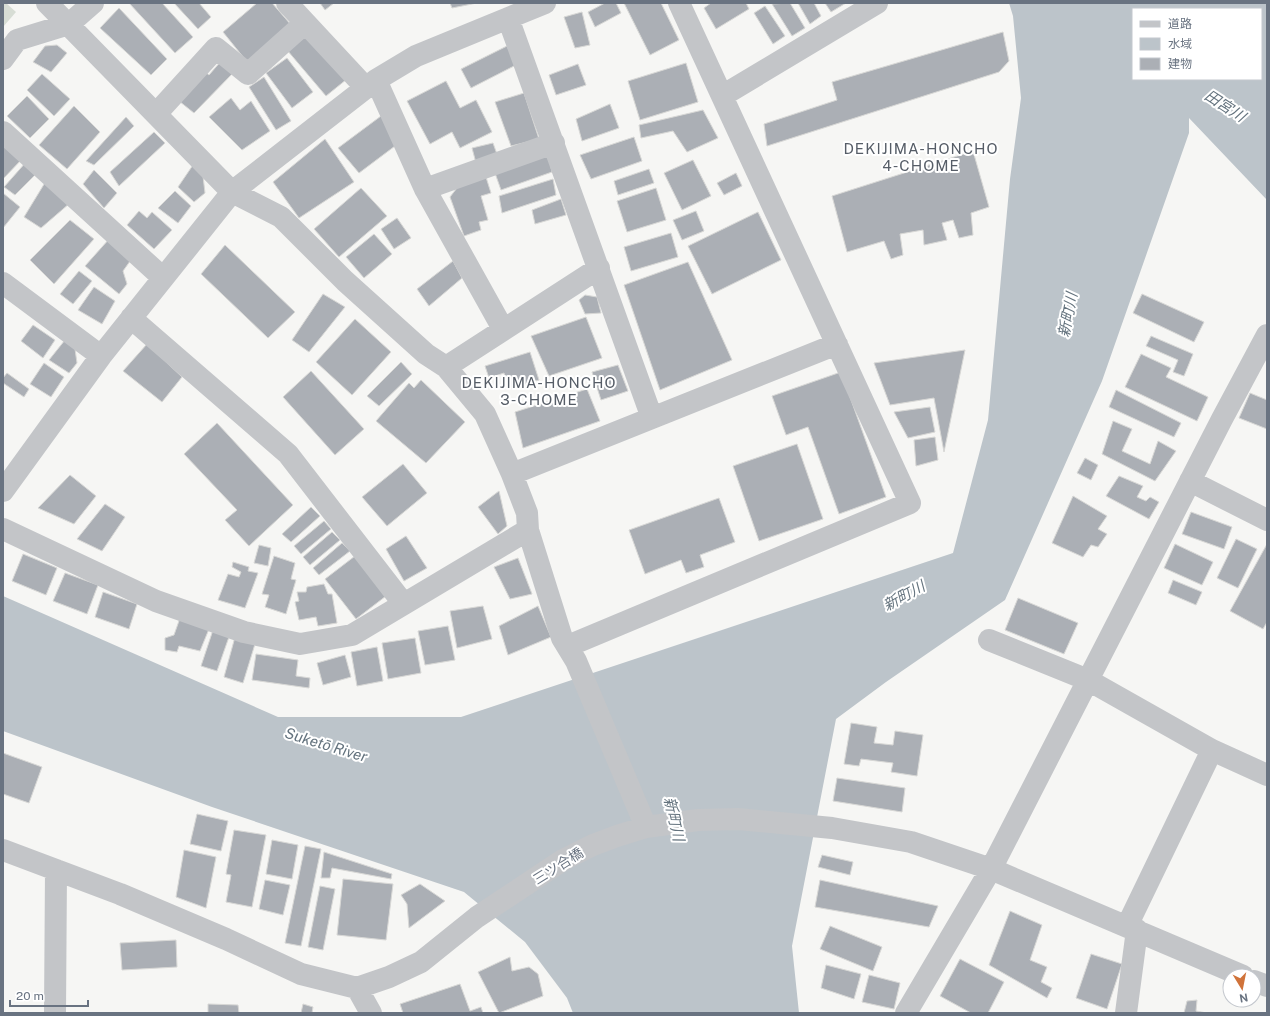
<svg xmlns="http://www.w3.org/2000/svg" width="1270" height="1016" font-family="'Public Sans','Noto Sans JP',sans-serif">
  <rect width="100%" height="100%" fill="#f6f6f4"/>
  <path fill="#d7ddd5" d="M3,3H6L16,12L3,27Z"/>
  <path fill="#bcc4ca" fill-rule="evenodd" d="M1009,3H1267V200L1189,118V133L1102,381L1005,600L886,682L836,719L792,946L799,1013H573L567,998L525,942L464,892L212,807L3,731V596L278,717H461L953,553L988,420L1010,179L1021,98L1013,16ZM1133,9H1261V79H1133Z"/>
  <path fill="#abafb5" stroke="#d8d8d6" d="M129,3H162L193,37L175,53Z
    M174,3H199L211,17L198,29Z
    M257,3H272L292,26L248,63L223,32Z
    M320,3H334L325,10Z
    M450,3H477L452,8Z
    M605,3H616L621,13L595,27L588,12Z
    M624,3H661L679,40L650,55Z
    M711,3H746L749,9L716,29L704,8Z
    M790,3L805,28L792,36L772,4Z
    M798,3H814L821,16L810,24Z
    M825,3H846L831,12Z
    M765,6L785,36L773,44L754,13Z
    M119,8L167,59L151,75L100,28Z
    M582,12L590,45L575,48L564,17Z
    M1003,32L1009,61L999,72L767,146L764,124L837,100L832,82Z
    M308,35L347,79L326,96L287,50Z
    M57,45L67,53L51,72L33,62L45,46Z
    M507,46L516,65L471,88L461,69Z
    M287,58L313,92L292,108L266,73Z
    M222,60L234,72L194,113L179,101L204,71L209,75Z
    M686,63L698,102L640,120L628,81Z
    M578,64L586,85L556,95L549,75Z
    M42,74L70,99L54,116L27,90Z
    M264,77L291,121L276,130L249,87Z
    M446,81L460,108L476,100L492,132L460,148L452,132L430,144L407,101Z
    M524,93L539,139L511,146L495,102Z
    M27,96L49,119L30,138L7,116Z
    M231,98L240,110L251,101L270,131L242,150L209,117Z
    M610,104L619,128L582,141L576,119Z
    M74,106L100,132L67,169L39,145Z
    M703,110L718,138L687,152L673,131L641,138L639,125Z
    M381,116L399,143L359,173L338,148Z
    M126,117L134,126L94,165L86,161Z
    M154,132L165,143L119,186L110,172Z
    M634,137L642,161L591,179L580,155Z
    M325,139L354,182L299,218L273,182Z
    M3,140L23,158L3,179Z
    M493,143L498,157L476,163L472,148Z
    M973,151L989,207L971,213L973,235L959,238L953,220L942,223L947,240L924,245L923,230L900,234L903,255L891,259L884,241L847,252L832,196Z
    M548,153L552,172L501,190L495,173Z
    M693,160L711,196L682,210L664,173Z
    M27,161L38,172L15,195L4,187Z
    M193,165L203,176L205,193L194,202L178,187Z
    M649,169L654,183L618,195L614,181Z
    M94,170L117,193L104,208L83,184Z
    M736,173L742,186L724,195L717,183Z
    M485,174L491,193L481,196L488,220L479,222L481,230L464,236L450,197L460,184Z
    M553,179L556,195L502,213L499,196Z
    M46,181L70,203L41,228L24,217Z
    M361,188L387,216L339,257L314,229Z
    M656,188L666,220L627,232L617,201Z
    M175,191L191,206L178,223L158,208Z
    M3,193L20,207L3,228Z
    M561,199L566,215L535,224L532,210Z
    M139,211L147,218L152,212L172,230L154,249L127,225Z
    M696,211L704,231L682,240L673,220Z
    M758,212L781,260L712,294L688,246Z
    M397,218L411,238L394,249L381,229Z
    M70,220L94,239L54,284L30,260Z
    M671,233L678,257L631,271L624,247Z
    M374,234L392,254L364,278L346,257Z
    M110,238L133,257L123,271L127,284L119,294L85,266Z
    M225,245L295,312L268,338L201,274Z
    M453,261L462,278L429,306L417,289Z
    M688,262L732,360L660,390L624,285Z
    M79,271L92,281L73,304L60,294Z
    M94,287L115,301L102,324L78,310Z
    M323,294L345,307L309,352L292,340Z
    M1142,294L1204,322L1194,342L1133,313Z
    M585,295L597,297L601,313L585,314L579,300Z
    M586,317L602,358L549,376L531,336Z
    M355,319L391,352L352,395L316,362Z
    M33,325L55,340L43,358L21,341Z
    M1151,336L1193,354L1184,376L1173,372L1178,360L1146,346Z
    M65,340L75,349L77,363L69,373L49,360Z
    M147,344L182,377L162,402L123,371Z
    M965,350L944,452L934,398L890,405L874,363Z
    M530,352L539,380L509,389L504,373L489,378L485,366Z
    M1141,354L1171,368L1166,377L1208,397L1197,421L1125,387Z
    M401,362L412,374L379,406L367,396Z
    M44,363L64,377L51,397L30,384Z
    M618,365L628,391L601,400L592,372Z
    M311,371L364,429L335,455L283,397Z
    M841,372L886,497L839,514L808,427L786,435L772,396Z
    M7,373L29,389L24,397L3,383V378Z
    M421,380L465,422L426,463L376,421L409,383L414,388Z
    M587,389L600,421L523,448L515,412Z
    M1116,390L1181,423L1174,437L1109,407Z
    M1250,393L1267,400V429L1239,418Z
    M930,407L935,432L908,438L894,412Z
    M1113,421L1132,429L1122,451L1150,464L1158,441L1176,451L1155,481L1102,454Z
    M217,423L293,505L249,546L225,520L237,510L184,454Z
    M935,437L938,460L916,466L914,440Z
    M797,444L823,519L759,541L733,466Z
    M1085,458L1098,465L1091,480L1077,473Z
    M403,464L427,493L387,526L362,497Z
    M70,475L96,496L74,524L38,508Z
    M1119,476L1143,486L1137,497L1146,501L1150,497L1159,502L1149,519L1106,496Z
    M499,491L507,526L498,534L478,507Z
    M1073,496L1107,516L1098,529L1107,534L1098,547L1091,545L1083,557L1052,543Z
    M719,498L735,542L700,555L704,567L686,573L681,560L645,574L629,530Z
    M105,504L125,517L102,551L77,539Z
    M311,507L320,516L291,542L282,534Z
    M1191,512L1232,527L1224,549L1182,534Z
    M324,521L331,529L301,554L294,546Z
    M332,532L340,540L310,565L303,557Z
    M406,536L427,568L404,581L386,549Z
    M1236,539L1257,549L1238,588L1217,578Z
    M342,543L350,551L319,575L313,568Z
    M1175,544L1213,562L1202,585L1164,568Z
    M1267,544V622L1263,629L1230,611Z
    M259,545L271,548L268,566L254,563Z
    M23,554L57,568L46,595L12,581Z
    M274,556L295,563L291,579L296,580L286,614L265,607L269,595L262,594Z
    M355,556L386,596L356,619L325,579Z
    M518,558L532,594L510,599L494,567Z
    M233,562L249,567L248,571L258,573L245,608L218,600L228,574L239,577L241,572L232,567Z
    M65,573L98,585L87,614L53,601Z
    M1173,580L1202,592L1196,605L1168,593Z
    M324,584L328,594H332L337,623L318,626L316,617L299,620L295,602L299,601L297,592H306L307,587Z
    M103,592L137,604L129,629L95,617Z
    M1018,598L1078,623L1064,654L1005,630Z
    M483,606L492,639L457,648L450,611Z
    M538,606L551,637L508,655L499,626Z
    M180,618L209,629L200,651L179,646L177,652L165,650V638L174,635Z
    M448,626L455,660L425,665L418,631Z
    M213,630L230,634L217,671L201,666Z
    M235,637L255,644L243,683L224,677Z
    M415,638L421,673L388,679L382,643Z
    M377,647L383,681L357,686L351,652Z
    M256,654L298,660L296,676L310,678L309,688L252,680Z
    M345,655L351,677L323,685L317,663Z
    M851,723L877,727L874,743L893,745L895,731L923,735L917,776L891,772L893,763L861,759L859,766L844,764Z
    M3,753L42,767L29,803L3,794Z
    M837,778L905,788L902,812L833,801Z
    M197,814L228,821L221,851L190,844Z
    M234,830L266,835L252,907L226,902L231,875L226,874Z
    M272,840L298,845L292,879L266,874Z
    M305,846L321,849L301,946L285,943Z
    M184,850L216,857L206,908L176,897Z
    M324,852L392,874L391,879L332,868L330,878H321Z
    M822,855L853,862L850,875L818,867Z
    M343,879L393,884L386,940L337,935Z
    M265,880L290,885L283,915L259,909Z
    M820,880L938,906L929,927L815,907Z
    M420,884L445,901L409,928L407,904L401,895Z
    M320,886L335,889L323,950L308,947Z
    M1010,911L1042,925L1030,960L1047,967L1041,982L1052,988L1047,998L989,965Z
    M830,926L882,947L873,971L820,949Z
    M176,940L177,967L122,970L120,943Z
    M1091,954L1122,964L1107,1009L1076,998Z
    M510,957L512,971L529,967L538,974L543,996L499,1013L478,972Z
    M960,959L1004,982L988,1013H971L940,996Z
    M826,965L861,974L854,999L821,988Z
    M869,975L900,983L894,1009L862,1002Z
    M460,984L470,1011L481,1007L483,1013H403L400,1004Z
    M1197,1000L1196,1011L1207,1013H1184L1187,1001Z
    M208,1004L238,1005L239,1013H208Z
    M303,1004L313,1007L312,1013H301Z"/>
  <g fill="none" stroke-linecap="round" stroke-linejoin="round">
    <path stroke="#c3c5c8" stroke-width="22" d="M47,3L232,192L281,217L345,281L426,354L446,367L485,414L512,474L527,513L528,530L562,638L576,661L646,827
      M287,3L366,88
      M508,18L652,418
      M3,59L17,40L69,24L93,3
      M376,80L425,189L503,329
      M722,96L877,3
      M156,114L216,48L248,74L305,23
      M3,132L162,277
      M425,189L554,143
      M3,283L101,356
      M131,318L288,454L403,603
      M446,367L599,268
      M512,474L837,344
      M1190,481L1267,520
      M3,491L101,356L232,192L376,80L416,56L545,3
      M3,529L156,601L244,632L300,644L352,635L528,530
      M989,640L1088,680L1212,750L1127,926
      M568,646L910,503L679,3
      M1212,750L1267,775
      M3,850L120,894L226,939L301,974L357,988L389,977L421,962L477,917L563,860L593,845L617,836L646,827L698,820L738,819L832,828L911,842L991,869L1243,976
      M1254,981L1267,986
      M357,988L371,1013
      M55,1013L56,870
      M906,1013L991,869L1222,419L1267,335
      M1126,1013L1137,930"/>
  </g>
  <g text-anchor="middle" stroke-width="4" stroke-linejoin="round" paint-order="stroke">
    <g font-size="14" fill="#697381" stroke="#fff">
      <text transform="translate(558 866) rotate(-32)" y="5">三ツ合橋</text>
    </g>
    <g font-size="15" font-style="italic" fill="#64737e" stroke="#fff">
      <text transform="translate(1225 106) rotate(33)" y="5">田宮川</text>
      <text transform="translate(1068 315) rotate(-79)" y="5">新町川</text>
      <text transform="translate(904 596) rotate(-29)" y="5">新町川</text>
      <text transform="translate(326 745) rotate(17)" y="5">Suketō River</text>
      <text transform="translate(674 819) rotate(77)" y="5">新町川</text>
    </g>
    <g font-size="15" letter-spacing="1" fill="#565d67" stroke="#fff">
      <text x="921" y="154">DEKIJIMA-HONCHO<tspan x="921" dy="17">4-CHOME</tspan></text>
      <text x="539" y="388">DEKIJIMA-HONCHO<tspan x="539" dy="17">3-CHOME</tspan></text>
    </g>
  </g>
  <rect width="1270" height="1016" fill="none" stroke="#697381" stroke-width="8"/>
  <rect x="1132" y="8" width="130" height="72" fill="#ffffff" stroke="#c3c7cd"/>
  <rect x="1140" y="21" width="20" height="6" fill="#c3c5c8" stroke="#c3c7cd"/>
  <text x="1168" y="28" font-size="12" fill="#697381">道路</text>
  <rect x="1140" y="38" width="20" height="12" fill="#bcc4ca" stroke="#c3c7cd"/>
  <text x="1168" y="48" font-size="12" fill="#697381">水域</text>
  <rect x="1140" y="58" width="20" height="12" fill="#abafb5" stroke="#c3c7cd"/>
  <text x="1168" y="68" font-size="12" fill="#697381">建物</text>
  <g transform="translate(1242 988) rotate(170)"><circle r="19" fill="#ffffff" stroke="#c3c7cd"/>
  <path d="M0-3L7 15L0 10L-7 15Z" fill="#d0733a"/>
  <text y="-6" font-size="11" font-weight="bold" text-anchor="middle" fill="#697381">N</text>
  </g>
  <path d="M10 1000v6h78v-6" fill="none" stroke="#697381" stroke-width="2"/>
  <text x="16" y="1000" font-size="12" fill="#697381" stroke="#ffffff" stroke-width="3" paint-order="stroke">20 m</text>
</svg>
